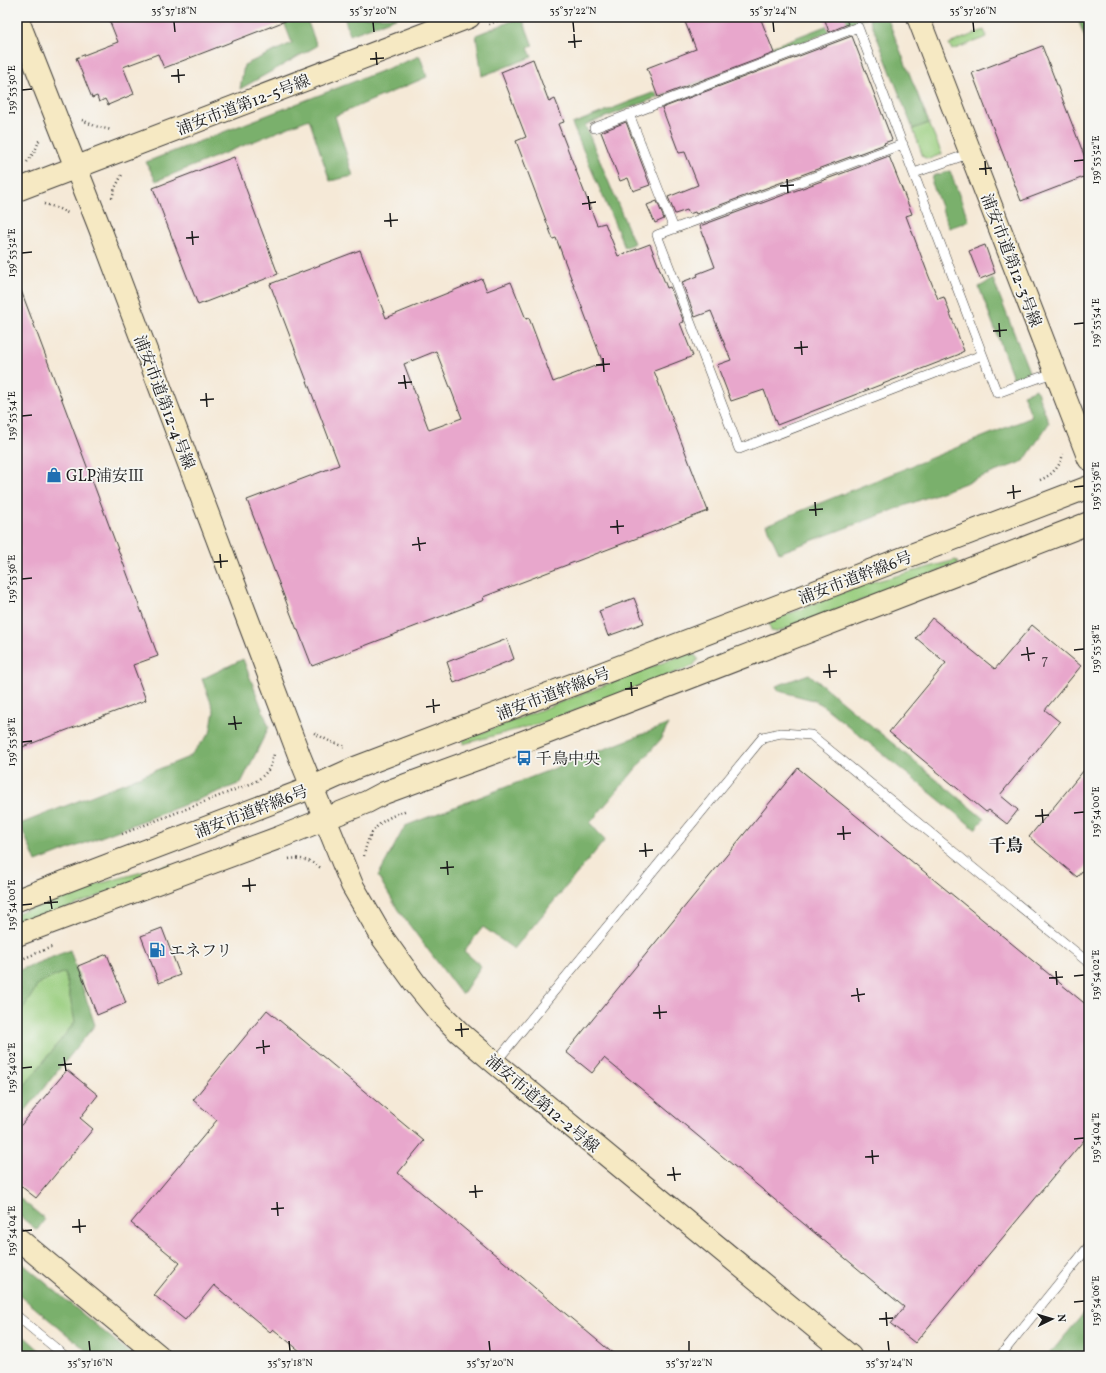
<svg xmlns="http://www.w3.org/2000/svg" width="1106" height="1373" font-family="Vollkorn,'Noto Serif JP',serif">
  <rect width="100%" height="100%" fill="#f6f6f2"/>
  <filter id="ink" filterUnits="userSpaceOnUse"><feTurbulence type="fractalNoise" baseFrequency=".025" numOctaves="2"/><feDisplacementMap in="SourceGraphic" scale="8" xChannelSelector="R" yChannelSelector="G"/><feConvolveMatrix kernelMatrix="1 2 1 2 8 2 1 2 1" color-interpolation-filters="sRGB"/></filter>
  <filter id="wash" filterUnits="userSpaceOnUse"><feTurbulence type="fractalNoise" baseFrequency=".012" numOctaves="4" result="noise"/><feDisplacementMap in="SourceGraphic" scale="16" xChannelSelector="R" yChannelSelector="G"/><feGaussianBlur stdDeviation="0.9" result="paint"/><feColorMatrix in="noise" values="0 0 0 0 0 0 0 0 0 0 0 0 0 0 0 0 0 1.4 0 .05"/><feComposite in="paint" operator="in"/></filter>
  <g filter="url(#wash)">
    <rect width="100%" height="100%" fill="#f5e9d7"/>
    <path fill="#98cd7d" stroke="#5a744c" d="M984,30L987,37L952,50L949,44Z
      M929,123L942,154L929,159L923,157L913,129Z
      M956,560L958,564L777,632L771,631L769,624L771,621L862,585Z
      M688,653L696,656L698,659L693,666L548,721L463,744V740Z
      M171,864L173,868L17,927V913L84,888Z
      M65,972L75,1022L17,1095V1012L22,1011L39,982Z"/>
    <path fill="#7ab06c" stroke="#4b6644" d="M282,17H306L317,46L240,89L244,65L292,43Z
      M344,17H398L350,35Z
      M522,17L533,46L528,48L532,57L482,76L476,35Z
      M849,17H887L929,123L913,129L869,17L585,125L634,243L625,248L572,124Z
      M1077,17H1088L1089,20V48Z
      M420,56L427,77L335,116L353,176L330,181L309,119L156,181L146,162Z
      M950,171L969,221L949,228L932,183L933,176Z
      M993,279L1030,374L1014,380L979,287Z
      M1036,389L1049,423L1024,461L779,553L766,525L1032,417L1023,394Z
      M243,659L269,727L241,783L36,862L20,824L189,757L210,733L214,711L202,679Z
      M809,674L984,819L975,829L821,704L813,700L779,691L776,686Z
      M669,724L660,740L590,823L605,840L514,949L483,927L464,951L481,966L462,995L398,910L378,876L405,826Z
      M70,950L95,1025L17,1121V1095L75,1022L65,972L39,983L22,1011L17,1012V971Z
      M17,1196L45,1219L37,1230L17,1214Z
      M17,1259L133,1356H93L17,1293Z
      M1089,1307V1356H1048Z
      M17,1330L46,1356H20L17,1354Z"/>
    <g id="blocks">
      <path fill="#e8a7cc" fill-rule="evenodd" d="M108,17H293V18L164,68L158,54L123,67L134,94L108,105L105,99L99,102L97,96L92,98L76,58L118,42Z
        M683,17H760L774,53L658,97L647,68L696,49Z
        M824,17H845L848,24L829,32Z
        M852,36L892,140L884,143L885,144L696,214L695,212L689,214L687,210L675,214L668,197L698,185L685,152L679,153L662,108Z
        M1042,46L1089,168V175L1021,201L972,73Z
        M533,59L549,102L555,99L564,122L558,124L597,225L605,223L618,256L650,244L667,288L670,287L684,322L680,323L693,356L654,371L708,511L483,597L484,600L312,666L298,630H297L247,500L339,465L270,284L360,250L386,318L482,279L487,291L511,282L526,319L529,318L553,382L603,363L556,238L553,239L516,141L526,137L501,72ZM436,351L462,418L429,430L404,364Z
        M626,122L650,185L633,191L628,178L620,181L601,132Z
        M889,156L912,214L906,216L928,274L938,299L944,297L964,351L960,353V354L777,425L764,390L731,401L717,365L731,360L711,311L695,317L682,282L698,276L697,274L715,267L700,226Z
        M234,157L278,274L198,305L153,188Z
        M657,201L664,219L655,223L647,205Z
        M985,245L995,273L980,279L969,251Z
        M17,285H19L158,656L133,665L146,700L17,749Z
        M634,598L644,623L608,636L599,611Z
        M932,618L995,669L1032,625L1081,666L1045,710L1060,722L1000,795L1018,810L1007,824L989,810L986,812L889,732L946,663L916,638Z
        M507,639L514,659L454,683L447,662Z
        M1089,764V863L1077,877L1029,837Z
        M798,768L1089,1007V1134L915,1343L891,1324L904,1307L604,1058L592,1073L566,1052Z
        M162,928L180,975L159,983L141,936Z
        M107,954L126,1003L97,1015L78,966Z
        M267,1010L424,1141L398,1173L616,1356H306L273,1329L270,1332L214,1285L185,1320L154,1295L180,1263L131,1223L217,1120L193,1100Z
        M67,1070L98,1095L80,1118L93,1129L36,1198L17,1183V1130Z"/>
    </g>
  </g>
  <g filter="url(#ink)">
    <use href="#blocks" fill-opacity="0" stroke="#3d3b38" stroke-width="1"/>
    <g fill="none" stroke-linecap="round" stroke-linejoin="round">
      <defs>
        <path id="lane" d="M629,114L674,229
          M594,128L858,27L997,393L1041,377L1056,373
          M903,144L657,235L739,449L982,355
          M914,173L971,153
          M495,1063L763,737L781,733L811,735L1089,963
          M17,1316L65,1356
          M1000,1356L1089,1246"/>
        <path id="secondary" d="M918,17L1089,459
          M17,18L99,226L299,755L352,885L382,937L415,983L438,1011L460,1033L495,1063L850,1356
          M17,190L469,17
          M17,900L313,787L355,768L1089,487
          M17,935L278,838L367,802L384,793L523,742L1089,523
          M17,1238L159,1356"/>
      </defs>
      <use href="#lane" stroke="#3d3b38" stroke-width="10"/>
      <use href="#secondary" stroke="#3d3b38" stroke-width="24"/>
      <path stroke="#3d3b38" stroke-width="2.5" stroke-dasharray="1 3" stroke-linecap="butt" d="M489,24L507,17
        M82,120L95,126L111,130
        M27,162L35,151L40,138
        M112,198L115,188L123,173
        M44,204L55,207L70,214
        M1040,480C1052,475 1060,467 1063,454
        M314,733L331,742L346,747
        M122,834L255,782C267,773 271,769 274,754
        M364,856C369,827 381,820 407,810
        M289,859C302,857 310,861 321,868
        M17,961L52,947"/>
      <use href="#lane" stroke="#fff" stroke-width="9"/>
      <use href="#secondary" stroke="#f6e9c3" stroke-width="22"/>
    </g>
  </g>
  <path fill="none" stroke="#1c1c1c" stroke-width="1.5" d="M174,22L175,32M373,22L374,32M573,22L574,32M773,22L774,32M973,22L974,32M574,34L575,48M568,42L582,41M376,52L377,65M370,59L384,58M178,69L179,83M171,76L185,75M22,90L32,89M985,161L986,175M1074,161L1084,160M979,169L992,168M787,179L788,193M780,186L794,185M588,196L590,210M582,204L596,202M390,213L391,227M384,221L398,220M192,231L193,245M186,238L199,237M22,253L32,252M999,323L1000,337M1074,324L1084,323M993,331L1007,330M801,341L802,355M794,348L808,347M603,358L604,372M596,365L610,364M404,375L406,389M398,383L412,382M206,393L207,407M200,400L214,399M22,416L32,415M1013,485L1014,499M1074,487L1084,486M1007,493L1021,491M815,502L816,516M809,510L823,509M617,520L618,534M610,527L624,526M418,537L420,551M412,545L426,543M220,554L221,568M214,562L228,561M22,579L32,578M1027,647L1029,661M1074,650L1084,649M1021,655L1035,653M829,664L830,678M823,672L837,671M631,682L632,696M625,689L638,688M433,699L434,713M426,707L440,705M234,716L236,730M228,724L242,723M22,742L32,741M1042,809L1043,823M1074,813L1084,812M1035,816L1049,815M843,826L844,840M837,834L851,833M645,843L646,857M639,851L653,850M447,861L448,875M440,868L454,867M249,878L250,892M242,886L256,885M50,896L52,909M44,903L58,902M22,905L32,904M1056,971L1057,985M1074,976L1084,975M1049,978L1063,977M857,988L859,1002M851,996L865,994M659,1005L660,1019M653,1013L667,1012M461,1023L462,1037M455,1030L469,1029M263,1040L264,1054M256,1048L270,1046M64,1057L66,1071M58,1065L72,1064M22,1068L32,1067M1074,1139L1084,1138M872,1150L873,1164M865,1157L879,1156M673,1167L675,1181M667,1175L681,1174M475,1185L476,1198M469,1192L483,1191M277,1202L278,1216M271,1209L284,1208M79,1219L80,1233M72,1227L86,1226M22,1231L32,1230M1074,1302L1084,1301M886,1312L887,1326M879,1319L893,1318M89,1341L90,1351M289,1341L290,1351M489,1341L490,1351M689,1341V1351M888,1341L889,1351"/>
  <defs>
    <symbol id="shop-bare" viewBox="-9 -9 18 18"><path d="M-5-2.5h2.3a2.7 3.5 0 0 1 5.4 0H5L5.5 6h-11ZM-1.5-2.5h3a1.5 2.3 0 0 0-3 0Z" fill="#1f6fb2" stroke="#f6f6f2" stroke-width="2.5" paint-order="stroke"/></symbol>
    <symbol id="bus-bare" viewBox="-9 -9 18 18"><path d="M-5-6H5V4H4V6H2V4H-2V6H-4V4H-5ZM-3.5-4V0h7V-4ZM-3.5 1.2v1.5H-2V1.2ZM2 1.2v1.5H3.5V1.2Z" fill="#1f6fb2" stroke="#f6f6f2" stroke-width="2.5" paint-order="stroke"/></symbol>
    <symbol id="fuel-bare" viewBox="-9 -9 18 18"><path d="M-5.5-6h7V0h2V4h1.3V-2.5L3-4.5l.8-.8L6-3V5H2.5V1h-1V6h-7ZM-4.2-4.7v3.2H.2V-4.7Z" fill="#1f6fb2" stroke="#f6f6f2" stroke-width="2.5" paint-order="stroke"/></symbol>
  </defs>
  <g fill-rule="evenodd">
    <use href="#shop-bare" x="43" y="464" width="22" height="22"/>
    <use href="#bus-bare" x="513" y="747" width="22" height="22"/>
    <use href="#fuel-bare" x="146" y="939" width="22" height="22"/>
  </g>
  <g text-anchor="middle" stroke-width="3.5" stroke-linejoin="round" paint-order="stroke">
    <g font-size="14" fill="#4f3f48">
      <text x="1045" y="664">7</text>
    </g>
    <g font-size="16" fill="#1c1c1c" stroke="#f6f6f2">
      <text transform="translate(243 104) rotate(-21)" y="6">浦安市道第12-5号線</text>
      <text transform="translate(1012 260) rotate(69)" y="6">浦安市道第12-3号線</text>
      <text transform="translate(165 402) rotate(69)" y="6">浦安市道第12-4号線</text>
      <text transform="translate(855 577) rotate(-21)" y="6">浦安市道幹線6号</text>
      <text transform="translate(553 693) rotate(-21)" y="6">浦安市道幹線6号</text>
      <text transform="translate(251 811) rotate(-21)" y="6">浦安市道幹線6号</text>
      <text transform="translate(543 1103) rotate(40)" y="6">浦安市道第12-2号線</text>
    </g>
    <g font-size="16" fill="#1c1c1c" stroke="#f6f6f2" text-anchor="start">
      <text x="66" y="481">GLP浦安Ⅲ</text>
      <text x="536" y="764">千鳥中央</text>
      <text x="169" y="956">エネフリ</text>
    </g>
    <g font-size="17" font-weight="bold" fill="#1c1c1c" stroke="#f6f6f2">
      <text x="1006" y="851">千鳥</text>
    </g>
  </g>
  <rect width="1106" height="1373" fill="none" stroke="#f6f6f2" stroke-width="44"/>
  <g transform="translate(1052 1319) rotate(85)" stroke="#f6f6f2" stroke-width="3" paint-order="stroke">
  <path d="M0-3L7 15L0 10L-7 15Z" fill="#1c1c1c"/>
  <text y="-6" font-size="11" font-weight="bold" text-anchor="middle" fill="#1c1c1c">N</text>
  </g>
  <rect x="22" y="22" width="1062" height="1329" fill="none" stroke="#1c1c1c" stroke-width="1.5"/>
  <g font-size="10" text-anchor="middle" fill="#1c1c1c">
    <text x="174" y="14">35°37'18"N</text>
    <text x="373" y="14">35°37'20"N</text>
    <text x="573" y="14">35°37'22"N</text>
    <text x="773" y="14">35°37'24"N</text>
    <text x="973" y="14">35°37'26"N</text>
    <text transform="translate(11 90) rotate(-90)" y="4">139°53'50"E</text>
    <text transform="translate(1095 160) rotate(-90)" y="4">139°53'52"E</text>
    <text transform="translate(11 253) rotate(-90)" y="4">139°53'52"E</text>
    <text transform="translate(1095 323) rotate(-90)" y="4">139°53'54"E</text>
    <text transform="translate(11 416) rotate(-90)" y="4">139°53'54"E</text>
    <text transform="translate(1095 486) rotate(-90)" y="4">139°53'56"E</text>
    <text transform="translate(11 579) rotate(-90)" y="4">139°53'56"E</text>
    <text transform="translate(1095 649) rotate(-90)" y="4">139°53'58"E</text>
    <text transform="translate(11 742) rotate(-90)" y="4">139°53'58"E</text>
    <text transform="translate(1095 812) rotate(-90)" y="4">139°54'00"E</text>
    <text transform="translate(11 905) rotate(-90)" y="4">139°54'00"E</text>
    <text transform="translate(1095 975) rotate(-90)" y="4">139°54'02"E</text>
    <text transform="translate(11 1068) rotate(-90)" y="4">139°54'02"E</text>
    <text transform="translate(1095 1138) rotate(-90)" y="4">139°54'04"E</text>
    <text transform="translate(11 1231) rotate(-90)" y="4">139°54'04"E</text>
    <text transform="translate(1095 1301) rotate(-90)" y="4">139°54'06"E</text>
    <text x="90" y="1366">35°37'16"N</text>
    <text x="290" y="1366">35°37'18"N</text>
    <text x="490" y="1366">35°37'20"N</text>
    <text x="689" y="1366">35°37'22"N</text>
    <text x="889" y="1366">35°37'24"N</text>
  </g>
</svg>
